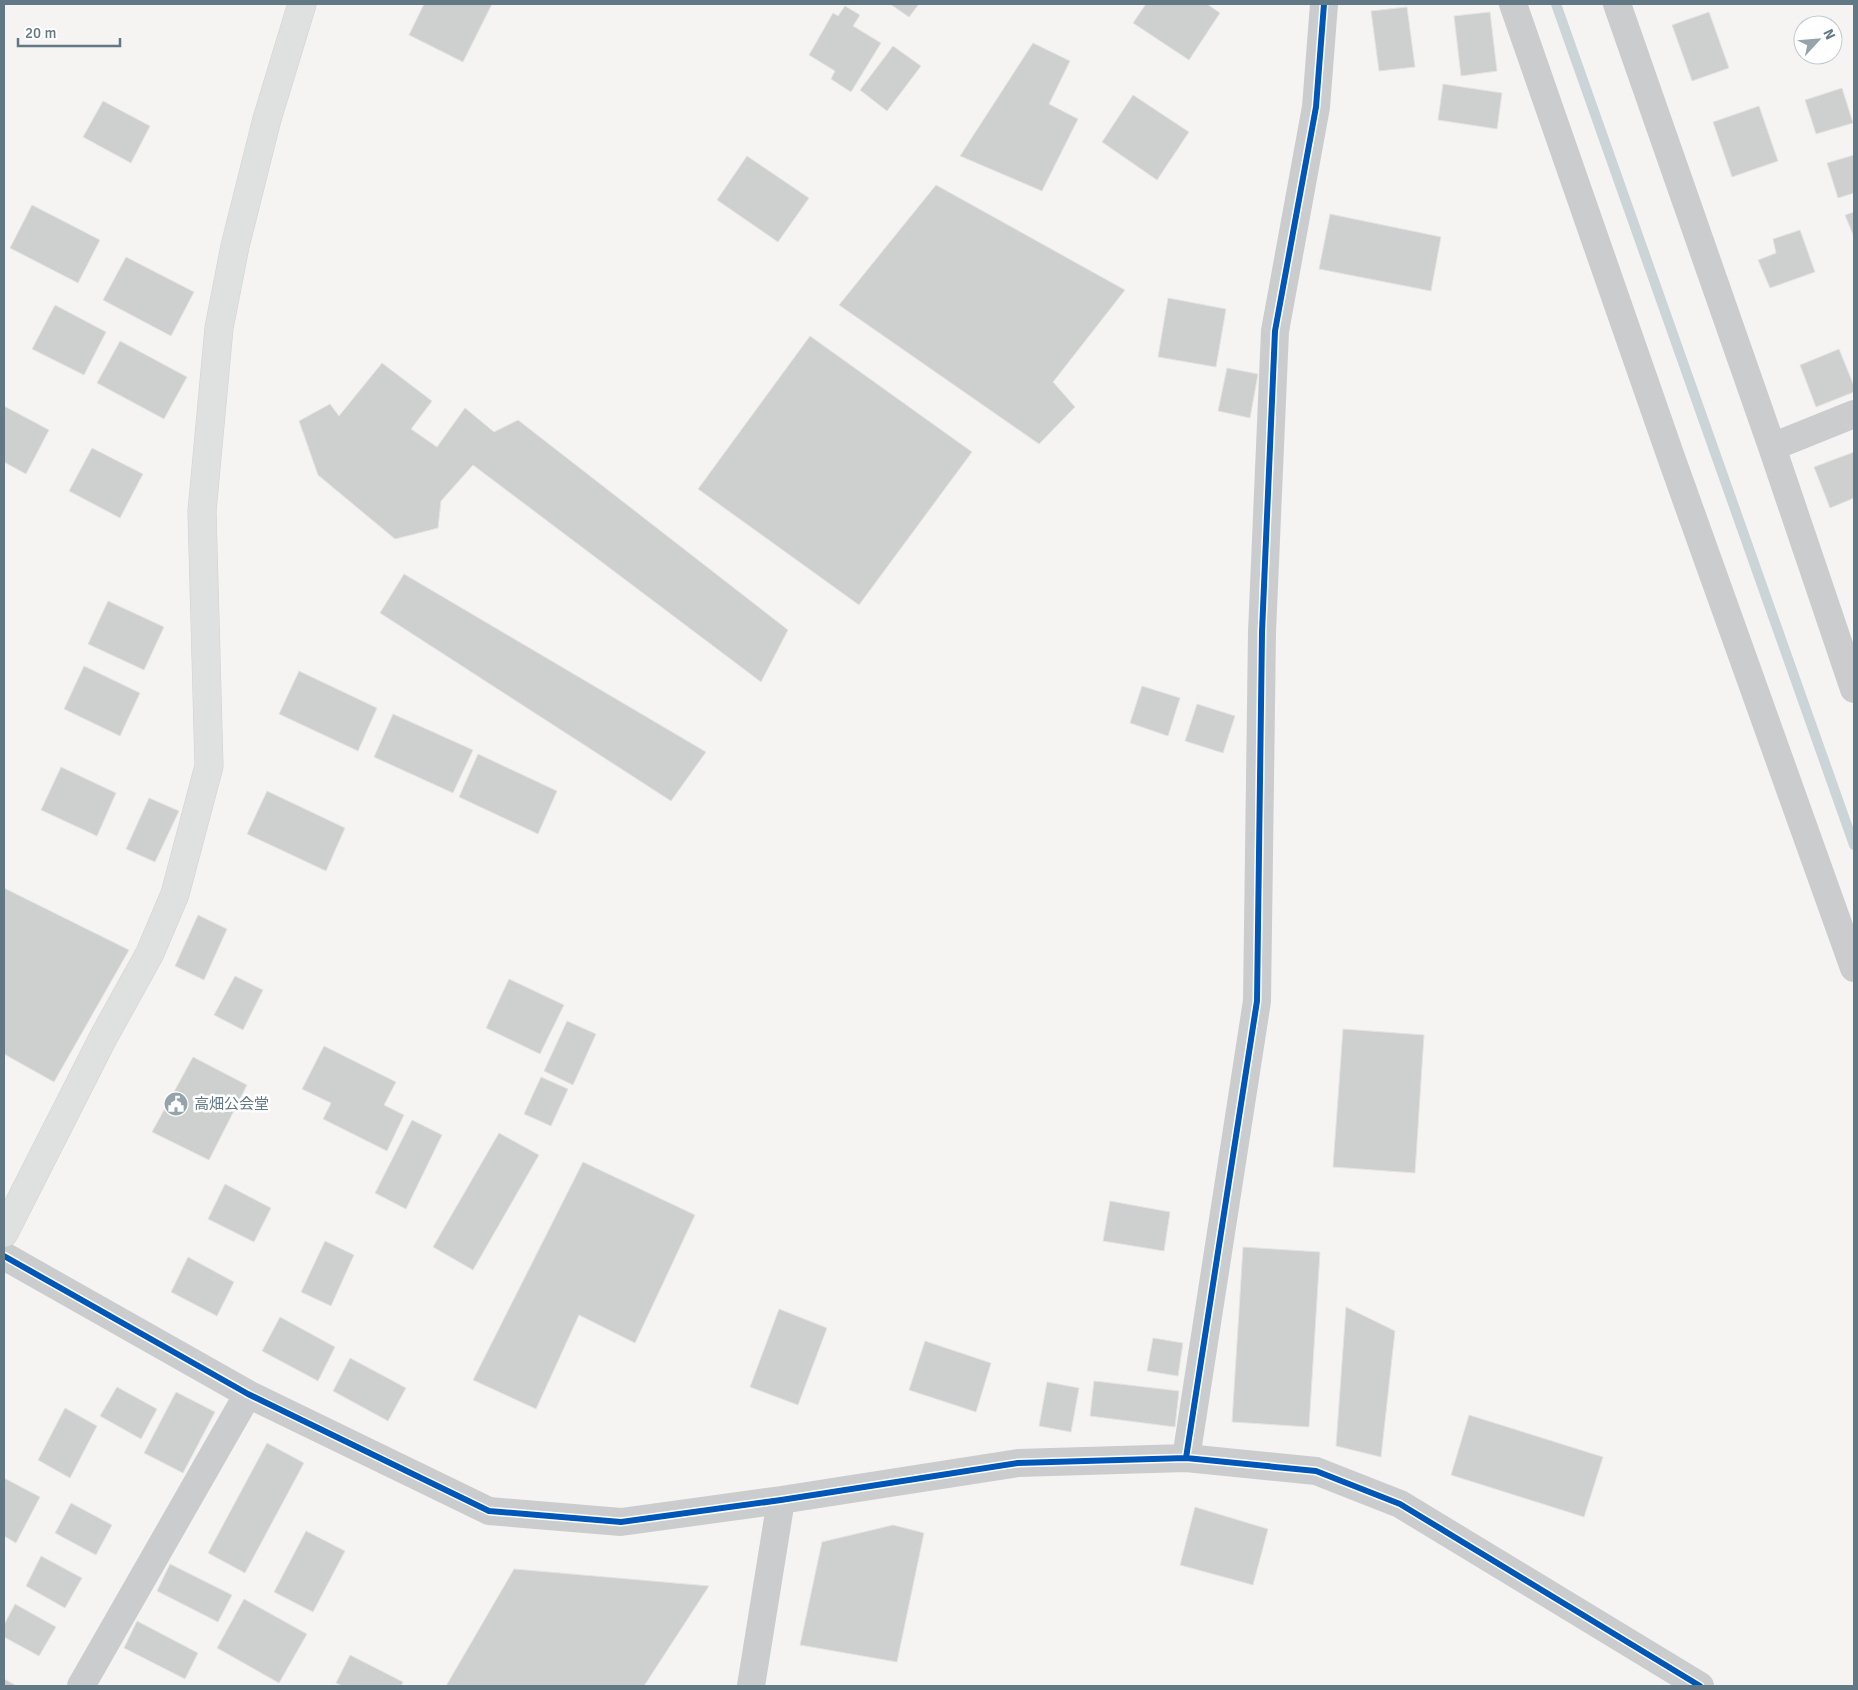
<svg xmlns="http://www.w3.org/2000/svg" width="1858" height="1690" font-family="Signika,'Noto Sans JP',sans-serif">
  <rect width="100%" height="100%" fill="#f5f4f2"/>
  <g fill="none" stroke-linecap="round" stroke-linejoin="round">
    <path stroke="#cbd5d7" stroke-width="10" d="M1556,4L1854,845"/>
  </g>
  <path fill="#cecfcf" stroke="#e4e4e2" d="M424,4H492L463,62L409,35Z
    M890,4H919L909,17Z
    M1146,4H1207L1220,13L1189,60L1133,23Z
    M845,6L860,15L853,26L881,43L851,92L831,79L835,71L809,55L833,13L838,16Z
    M1407,7L1415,67L1379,71L1371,11Z
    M1490,12L1497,71L1461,76L1454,16Z
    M1709,12L1729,68L1692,81L1672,25Z
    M1033,43L1070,61L1049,104L1078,119L1042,191L960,156Z
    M893,46L921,66L887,111L860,90Z
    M1443,84L1502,93L1497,129L1438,120Z
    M1842,88L1853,123L1816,134L1805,100Z
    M1133,95L1189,132L1157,180L1102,142Z
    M103,101L150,126L131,163L83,137Z
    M1759,106L1778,161L1732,177L1713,122Z
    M1854,155V193L1838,198L1827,163Z
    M747,156L809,198L778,242L717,200Z
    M936,185L1125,290L1053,382L1075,407L1039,444L839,305Z
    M32,205L100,240L78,283L10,248Z
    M1854,212V237L1845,215Z
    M1330,214L1441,237L1431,291L1319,269Z
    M1800,230L1815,272L1770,288L1758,260L1776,253L1773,239Z
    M126,257L194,292L171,336L103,300Z
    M1168,298L1226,309L1216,367L1158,357Z
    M55,305L106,332L84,375L32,349Z
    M810,336L972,452L859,605L698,489Z
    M120,341L187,377L164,419L97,383Z
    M1839,349L1854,386V392L1816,407L1800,365Z
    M382,363L432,401L411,429L437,447L465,408L494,432L518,420L788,630L761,682L473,465L441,501L438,528L395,539L318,475L299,421L330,404L339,416Z
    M1227,368L1258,374L1250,418L1218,411Z
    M4,406L49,430L26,474L4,462Z
    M92,448L143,474L120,518L69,491Z
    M1854,452V498L1830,508L1814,467Z
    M404,574L706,752L671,801L380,613Z
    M108,601L164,627L144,670L88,644Z
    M84,666L140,693L120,736L64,709Z
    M299,671L377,708L358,751L279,714Z
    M1142,686L1180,698L1168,736L1130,723Z
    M1197,704L1235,716L1223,753L1185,741Z
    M393,714L473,750L453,793L374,757Z
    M478,754L557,791L538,834L459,797Z
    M61,767L116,793L97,836L41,810Z
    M267,791L345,828L326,871L247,834Z
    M149,798L179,811L155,862L126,849Z
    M4,888L129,950L54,1082L4,1054Z
    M198,915L227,929L204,980L175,966Z
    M235,976L263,990L243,1030L214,1015Z
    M509,979L564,1005L540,1054L486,1028Z
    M567,1021L596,1034L573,1085L544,1071Z
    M1343,1029L1424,1035L1415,1173L1333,1167Z
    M324,1046L396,1082L384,1105L404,1115L387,1151L323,1119L331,1103L302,1089Z
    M193,1057L247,1085L209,1160L152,1132Z
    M541,1077L568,1089L551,1126L524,1114Z
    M412,1120L442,1135L406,1209L375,1193Z
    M499,1133L539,1155L473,1270L433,1247Z
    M583,1162L695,1215L635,1343L579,1315L536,1409L473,1380Z
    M225,1184L271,1208L254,1242L208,1219Z
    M1110,1201L1170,1212L1164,1251L1103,1241Z
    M325,1241L354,1255L331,1306L301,1292Z
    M1243,1247L1320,1252L1309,1427L1232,1422Z
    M188,1257L234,1282L217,1316L171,1292Z
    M1346,1307L1395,1331L1381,1457L1336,1446Z
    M779,1309L827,1328L798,1405L750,1387Z
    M280,1317L335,1347L318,1381L262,1351Z
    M1153,1338L1183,1343L1178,1376L1147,1371Z
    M925,1341L991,1363L976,1412L909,1390Z
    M350,1358L406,1388L388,1421L333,1391Z
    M1094,1381L1179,1391L1175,1427L1090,1416Z
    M1047,1382L1079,1388L1071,1432L1039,1426Z
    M117,1387L157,1409L141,1439L100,1416Z
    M176,1392L215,1412L183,1473L144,1453Z
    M65,1408L97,1426L70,1478L38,1460Z
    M1469,1415L1603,1457L1584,1517L1451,1475Z
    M267,1443L304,1463L245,1573L208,1553Z
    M4,1478L40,1497L16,1543L4,1536Z
    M71,1503L112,1525L96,1555L55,1533Z
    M1195,1507L1268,1529L1253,1585L1180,1565Z
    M893,1525L924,1533L897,1662L800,1645L822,1542Z
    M306,1531L345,1551L313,1612L274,1592Z
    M41,1556L82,1578L65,1608L26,1586Z
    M170,1564L232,1595L218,1622L157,1591Z
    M514,1569L709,1586L644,1686H446Z
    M244,1599L307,1634L279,1683L217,1648Z
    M15,1604L56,1627L39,1656L4,1637V1625Z
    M137,1621L198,1653L185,1679L124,1648Z
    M350,1655L403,1682L401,1686H343L336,1683Z
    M4,1679L17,1686H4Z"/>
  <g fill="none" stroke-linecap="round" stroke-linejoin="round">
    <defs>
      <path id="secondary" d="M4,1233L103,1038L150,953L175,894L209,766L202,511L219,328L235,246L267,119L302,4"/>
    </defs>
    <use href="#secondary" stroke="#d1d2d2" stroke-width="29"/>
    <path stroke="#cacccd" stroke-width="28" d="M1513,4L1671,457L1854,968
      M1617,4L1772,447L1854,689
      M1772,447L1854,414
      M4,1256L248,1394L489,1511L621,1522L781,1500L1018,1463L1186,1458L1316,1471L1400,1504L1700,1686
      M1186,1458L1257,1001L1262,632L1275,331L1316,107L1324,4
      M81,1686L248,1394
      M751,1686L781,1500"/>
    <use href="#secondary" stroke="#dfe0e0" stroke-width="28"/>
    <defs>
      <path id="cycleway" d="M4,1256L248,1394L489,1511L621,1522L781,1500L1018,1463L1186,1458L1316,1471L1400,1504L1700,1686
        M1186,1458L1257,1001L1262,632L1275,331L1316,107L1324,4"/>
    </defs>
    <use href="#cycleway" stroke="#fff" stroke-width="9"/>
    <use href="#cycleway" stroke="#0057b8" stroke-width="6"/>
  </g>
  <defs>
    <symbol id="civic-disc" viewBox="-11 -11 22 22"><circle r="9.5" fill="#95a3ab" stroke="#fff"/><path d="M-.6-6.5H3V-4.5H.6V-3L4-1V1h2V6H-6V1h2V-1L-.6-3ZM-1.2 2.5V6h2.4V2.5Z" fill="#fff"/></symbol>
  </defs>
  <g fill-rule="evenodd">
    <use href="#civic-disc" x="162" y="1090" width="28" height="28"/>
  </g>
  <g text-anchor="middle" stroke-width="5" stroke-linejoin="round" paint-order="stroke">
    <g font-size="15" fill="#627885" stroke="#fff" text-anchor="start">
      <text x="194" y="1109">高畑公会堂</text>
    </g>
  </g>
  <rect width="1858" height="1690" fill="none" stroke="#627885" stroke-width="10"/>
  <g transform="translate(1818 40) rotate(64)"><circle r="24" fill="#ffffff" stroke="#c0c9ce"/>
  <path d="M0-4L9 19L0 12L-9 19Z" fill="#95a3ab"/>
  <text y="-8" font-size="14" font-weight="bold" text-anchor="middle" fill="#627885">N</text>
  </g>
  <path d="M18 38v8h102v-8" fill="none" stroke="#627885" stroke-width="2.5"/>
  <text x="25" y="38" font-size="15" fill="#627885" stroke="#ffffff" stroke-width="4" paint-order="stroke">20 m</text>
</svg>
